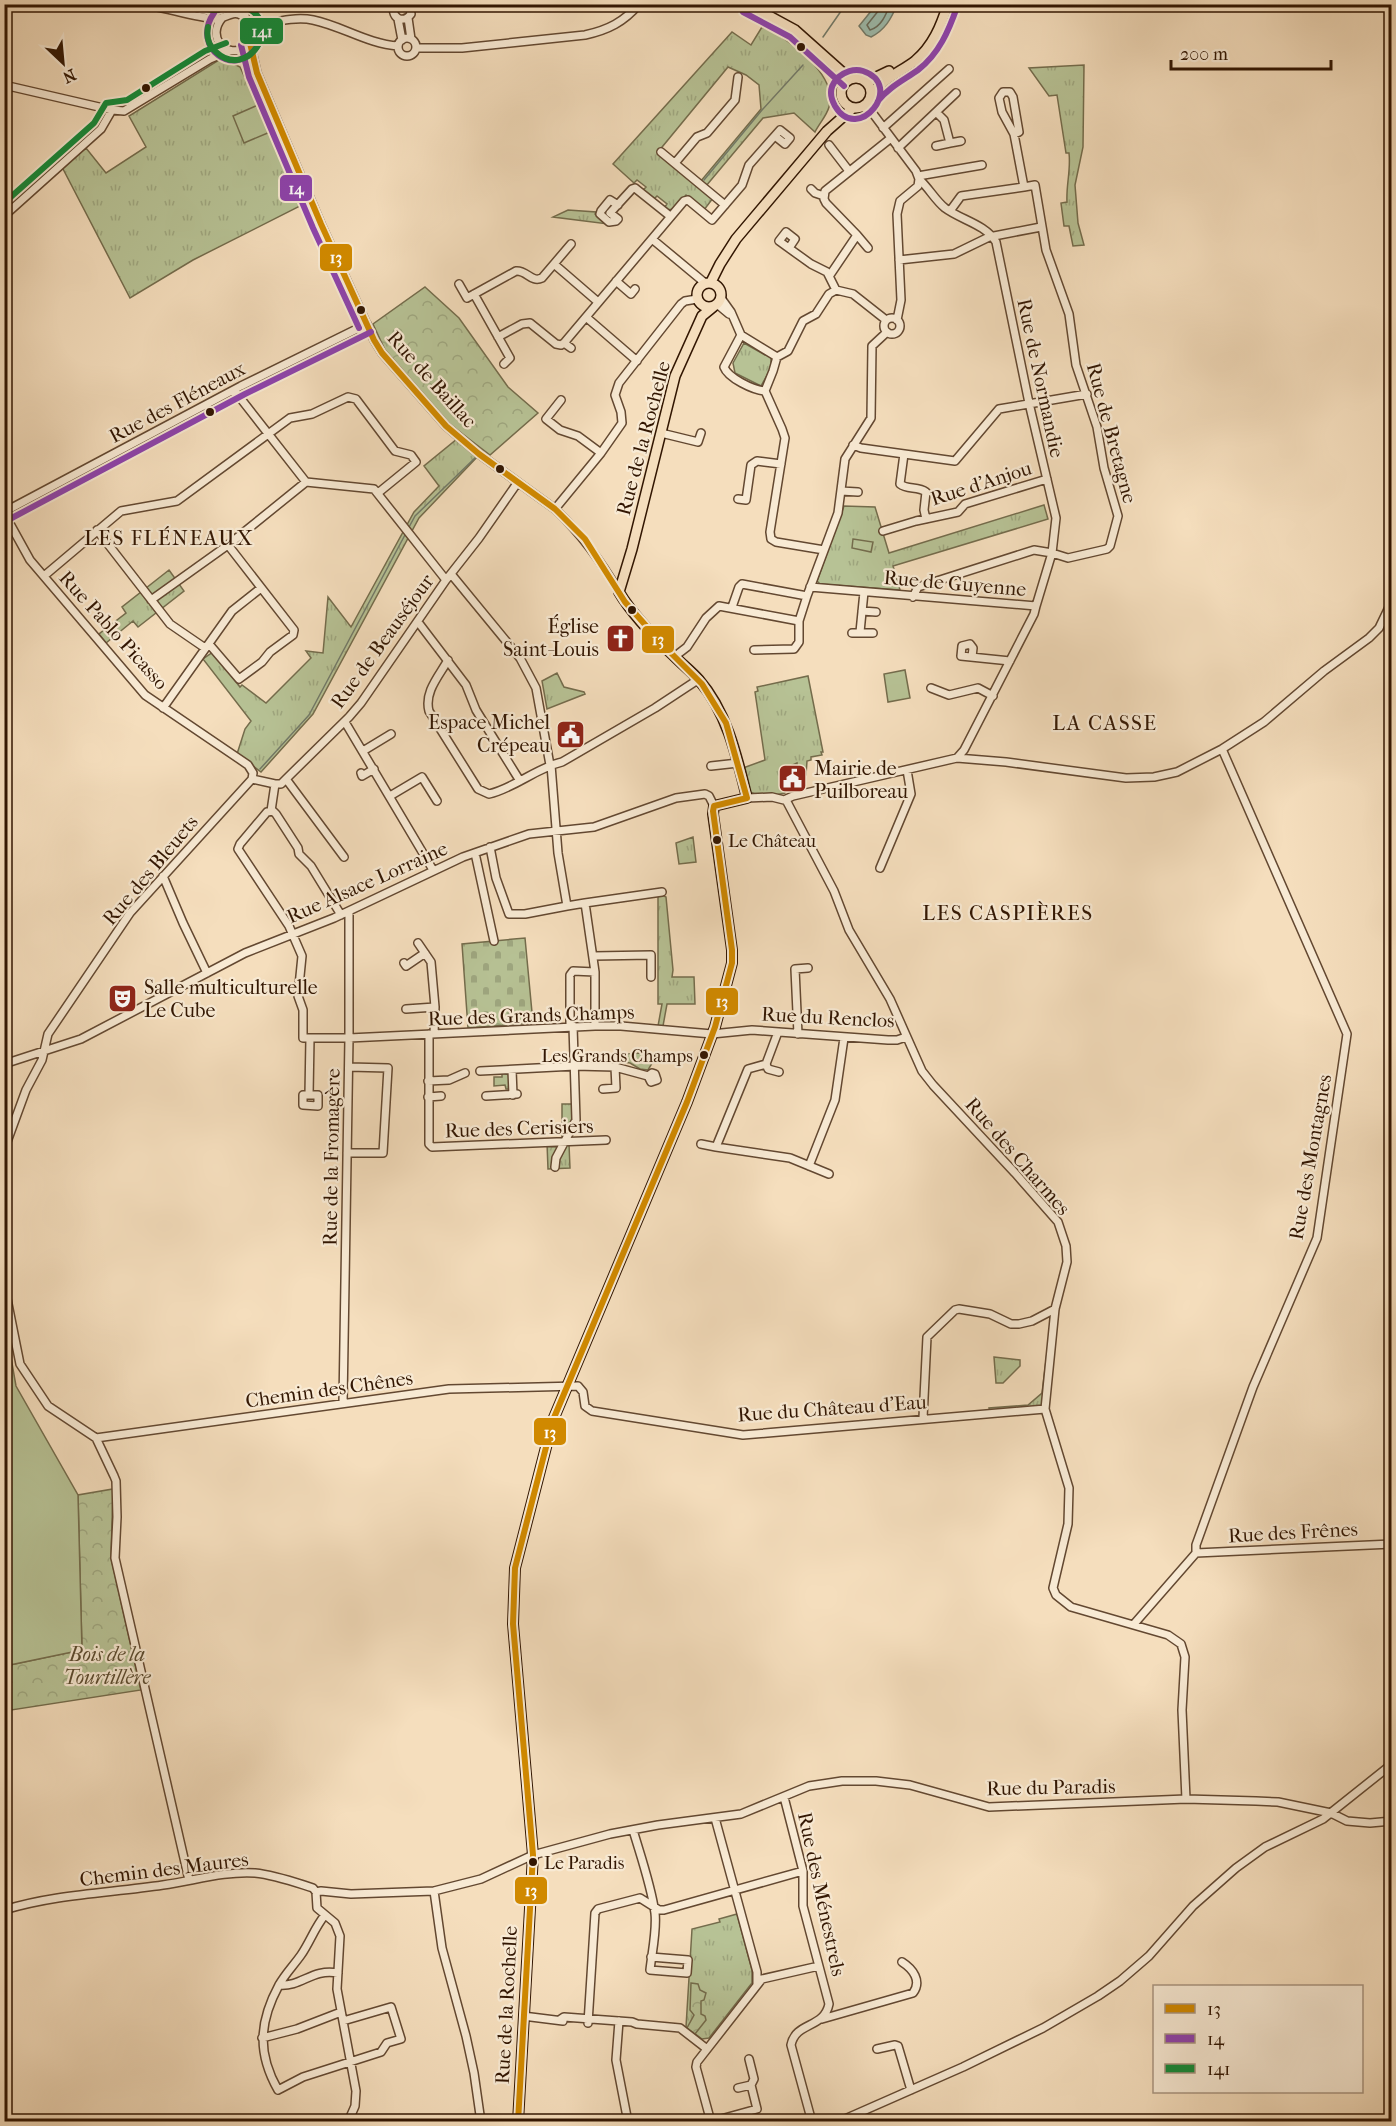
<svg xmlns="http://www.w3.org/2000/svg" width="1396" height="2126" font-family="'IM FELL French Canon',serif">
  <defs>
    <pattern id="grass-tufts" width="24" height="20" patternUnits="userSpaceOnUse" patternTransform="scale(1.5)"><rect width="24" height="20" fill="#b7c295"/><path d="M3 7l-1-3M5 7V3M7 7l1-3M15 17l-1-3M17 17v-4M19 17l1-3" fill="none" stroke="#9ea67f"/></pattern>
    <pattern id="forest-crowns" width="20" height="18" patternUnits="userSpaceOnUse" patternTransform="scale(1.5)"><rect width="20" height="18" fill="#b7c295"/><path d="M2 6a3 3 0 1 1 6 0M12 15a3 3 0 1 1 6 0" fill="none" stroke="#9ea67f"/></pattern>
    <pattern id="cemetery-stones" width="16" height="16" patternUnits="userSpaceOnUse" patternTransform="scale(1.5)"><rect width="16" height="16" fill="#b7c295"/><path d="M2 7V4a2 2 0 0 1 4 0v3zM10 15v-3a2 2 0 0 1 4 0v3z" fill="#9ea67f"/></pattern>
  </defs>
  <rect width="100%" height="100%" fill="#f5debd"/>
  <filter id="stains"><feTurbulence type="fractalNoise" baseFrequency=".00333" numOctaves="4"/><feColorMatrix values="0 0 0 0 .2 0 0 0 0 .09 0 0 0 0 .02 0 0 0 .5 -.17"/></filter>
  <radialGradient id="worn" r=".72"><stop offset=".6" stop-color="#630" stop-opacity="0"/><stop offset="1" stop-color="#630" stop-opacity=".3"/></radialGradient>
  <path fill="url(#grass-tufts)" stroke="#746c4c" stroke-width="1.5" d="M248,5H277L278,9L247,12Z
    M762,27C787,36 839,76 829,107C827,115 819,124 815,132L794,113L763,118L706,186L700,182L761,109L759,85L746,75L728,67L658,152L713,198L704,210L686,195L674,209L667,210L664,208L667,204L657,196L654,199L643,190L646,187L637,180L634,183L613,164L732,32L751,45Z
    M222,58L240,67L304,204L193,260L130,298L62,167L86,148L106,173L146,147L129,116Z
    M1084,65L1083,147L1075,185L1078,223L1084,245L1073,246L1069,226H1064L1061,203L1067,202C1066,185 1071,170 1069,153H1066L1057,95L1049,96L1029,68Z
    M568,210L596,212L595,214L608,224L553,217Z
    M744,343L765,355L766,353L771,357V368L761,386L735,373L733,363Z
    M457,439L478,456L419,518L313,714L261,772L237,754L245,729L251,721L203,659L213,652L240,687L242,685L266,703L311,658L306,651L323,653L328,597L351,627L414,512L439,486L424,466Z
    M1044,505L1048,519L893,566L900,590L820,584L817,581L844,506L875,507L889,553Z
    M169,570L184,591L138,627L133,621L106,643L99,634L126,613L122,607Z
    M557,673L564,687L584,692L585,694L547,709L542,681Z
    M808,676L823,752H821L822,755L811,757V760L807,761L806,775L798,777L797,763L786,768L789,787L785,788V793C775,796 759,797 750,792L743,768L765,760L755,692L758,691L757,687Z
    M693,837L696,862L679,864L676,843Z
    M660,894L666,897L673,970L672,977H694L695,1004H667L663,1026H658L662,1004H658V897Z
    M642,1053L654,1060L648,1070L640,1069L630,1063L611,1060L610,1055Z
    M502,1073L510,1075V1089H506L505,1085L494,1086V1077H502Z
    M562,1104H572V1123L564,1137H562Z
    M547,1143L569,1144L570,1168L548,1169Z
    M1050,1328L1045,1409L990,1413L989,1408L1028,1405L1042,1393Z
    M994,1357L1020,1360V1366L1003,1383H996Z
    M737,1914L752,1970V1983L709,2038L702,2039L686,2027L692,1929L720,1922L719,1919Z"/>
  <path fill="url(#forest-crowns)" stroke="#746c4c" stroke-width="1.5" d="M425,287L459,318L508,387L538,413L490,455L447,422L385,350L373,324Z
    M113,1489L111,1558L141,1690L5,1711V1666L82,1650L78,1495Z
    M691,1983L698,1984L700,1990L706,1993L704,2000L701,2001V2014L705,2016L706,2020L695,2034L687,2028L694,2015L690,2010Z"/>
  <path fill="url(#cemetery-stones)" stroke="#746c4c" stroke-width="1.5" d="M525,938L533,1023L468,1028L462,944Z"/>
  <path fill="#b7c295" stroke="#746c4c" stroke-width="1.5" d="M258,105L270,132L244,143L233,116Z
    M853,539L873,542L871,552L852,548Z
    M905,670L910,698L888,702L884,674Z
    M5,1324L16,1386L78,1495L82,1650L5,1666Z"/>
  <path fill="#9dbcad" stroke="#727a69" stroke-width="1.5" d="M876,5H897C891,19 885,30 871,37L866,35L859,26Z"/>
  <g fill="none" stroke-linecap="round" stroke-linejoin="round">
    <path stroke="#686958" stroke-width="1.5" d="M880,4L879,10L867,25L870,30C881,27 886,15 890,4"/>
    <path stroke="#727a69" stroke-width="1.5" d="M823,37L846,4
      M704,180L762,110L803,65
      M408,529L415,516L477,456
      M260,769L309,715L406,533"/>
    <defs>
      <path id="minor" d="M145,4C168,9 192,16 214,19C224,20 231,10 241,15C257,21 256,40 244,49C223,57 207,36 222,18
        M244,4L245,17
        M395,4C389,17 403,25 411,14L409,4
        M408,18L411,39
        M398,19L402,40
        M253,26C272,23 294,16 313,20C342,26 368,44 398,46
        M398 47a9 9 0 1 1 18 0a9 9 0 1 1-18 0Z
        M250,43L257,73L321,224L374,340L382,353L446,426L479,454L555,509C582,535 600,560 619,592
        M416,48H462L585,35C608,30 624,22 639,4
        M239,51L253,67
        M4,85L112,110L124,111L210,59L229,51
        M869,100L871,111
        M862,107L871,111L916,171L919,179L918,186L900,201L897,214L901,300L897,320
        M936,112L944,120L950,143L936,146
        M883,128L949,69
        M950,143L961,141
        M829,145L849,171
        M898,148L956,93
        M661,152L725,205
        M675,163L697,137L707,133L735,100L738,77
        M918,176L982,165
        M919,179C929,188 935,200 945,208C961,220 985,224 996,242L1029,403L1056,518L1052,553L1036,606
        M811,189L815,193L824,196
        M618,205L610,200L601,211L600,214L609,222L616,221L618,219L610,213L632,189L635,188L670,216
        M950,211L961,196L1024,187
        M4,216L101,129L112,110
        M857,235L868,248
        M652,239L705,283
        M789,248L795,239L786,232L779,241L811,264L827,272L836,290
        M899,260L954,254L989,237L1041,227
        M554,264L598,302
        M830,275L857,235L826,203L824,199L825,191L891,138
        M616,281L631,294L635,289
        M459,284L467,298L516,271C527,270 531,283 542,278L571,244
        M474,294L510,358L504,364
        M721,298L731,312L741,335L724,367C728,378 753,390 765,391L782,429L785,438L770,532L771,539L776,542L824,550
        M717,304L729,314
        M586,317L637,361
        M884 326a8 8 0 1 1 16 0a8 8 0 1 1-16 0Z
        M741,335L777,357L773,371L765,391
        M498,337L522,324L530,323L556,344L561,345L564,343
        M571,348L564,343L684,201L688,200L712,220L742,185L749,165L780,130L790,138L785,144L775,136
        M777,357L788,351L803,321L816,314L829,294L836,290L853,294L886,320
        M234,390L306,482L374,489L446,580
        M561,400L546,419L560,430L578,436L601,453
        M661,433L698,442L701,433
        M853,445L861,448L955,461L999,409L1087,394
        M904,454L900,484C907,490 918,486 926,492L924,510L926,519
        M841,491L858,492
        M738,499L746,500L751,465L757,461L781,464
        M555,509L601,453L622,423L621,412L615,395L619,383L681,304L685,301L697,299
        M4,512L241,386L367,324
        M4,513L30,560L145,695L248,765L253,773L252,779
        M97,530L170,624L205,648
        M883,531L916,521L958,512L965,504L1047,479
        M451,574L520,658L536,688L550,765
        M44,576L121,511L177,501L290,418L312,414L348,397L356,399L395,451L411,455L416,462L378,493
        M810,587L1036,606L1034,614L964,750L957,758
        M913,597L918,587L1034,550L1052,553L1068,558L1107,549L1110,546L1118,516L1104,468L1097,427L1076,365L1069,314L1046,250L1035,185L1024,187L1014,134L1002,112L999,98L1003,92H1010L1013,97L1019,132L1014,134
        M151,600L228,545
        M732,607L739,587L742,584L807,596
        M862,611L876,612
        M418,622L466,685L476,710L520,781
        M860,632L864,592
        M852,633H873
        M209,644L239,679L262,662L270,652L293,635L294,630L228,545L306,482
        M754,650L794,649L799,642V621
        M674,657L687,647L706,618L719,606L799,621L807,596L838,513L845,459L871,418L872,346L887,332
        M972,657L973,648L970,644L962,646L961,656L1010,661
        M448,660C439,676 424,692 429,711L478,789L489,794C515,788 536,768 562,762L655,708L699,679
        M931,688L949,695L978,688L993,696
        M163,708L232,611L261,588
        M345,722L433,870
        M363,751L391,734
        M551,765L558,853L567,906L585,903L595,972V1026
        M711,766L738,763
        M361,773L362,776L374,769
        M252,779L275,784
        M286,779L344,857
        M390,796L422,777L437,801
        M747,798L772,797L784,800L793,796L957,758L1006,762L1126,778L1154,777L1177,772L1222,749L1264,722L1324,671L1369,638L1379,628L1392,601
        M786,800L834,891L849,930L890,999L922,1071L933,1085L1015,1173L1058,1222L1066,1246L1067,1262L1055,1309L1045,1409L1069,1488L1068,1524L1053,1588L1056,1595L1071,1607L1168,1635L1181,1644L1185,1657L1182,1710L1186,1799
        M271,811L275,784H281L286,779L349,717L361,703L446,580L479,538L518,482
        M490,847L496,878L509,914H525L567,906
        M475,853L494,941
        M880,868L911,794L907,770
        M163,876L183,923L207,973
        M585,903L662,892
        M418,943L431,962L435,1007L434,1034
        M594,956L651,955V977
        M404,963L406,966L425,953
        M406,1009L435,1007
        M570,1027V975L573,971L595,972
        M778,1032L766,1064L748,1069L716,1147L790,1158L829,1174
        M429,1034V1144L432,1147L606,1140
        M798,1034L795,969L808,968
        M310,1038H303V1010L298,996L302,956L289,926L238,849L240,844L267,812L273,811L276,814L298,848L299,854L311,866L341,915
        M4,1064L81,1039L245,953L334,918L463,857L529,834L594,827L676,798L705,794L709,796L714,806
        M766,1064L768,1069L779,1072
        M512,1070L513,1095
        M480,1071L575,1066L615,1067L648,1076L651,1082L657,1080L655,1074L652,1073L648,1076
        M428,1081L449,1080L465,1073
        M603,1089L616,1088L615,1067
        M309,1095H318V1106L303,1105V1095H309L310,1038H349L595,1026H621L712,1034L752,1030L888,1040H897L906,1037
        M486,1096L517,1094
        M428,1097L441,1096
        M701,1144L716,1147
        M4,1150L26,1090L42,1060L48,1034L130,913L252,779
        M347,1153H383L388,1068L349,1067
        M809,1166L835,1100L844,1038
        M555,1167L556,1158L576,1120L573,1026
        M4,1284L20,1364L48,1406L96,1438L114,1476L116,1481L117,1517L115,1558L189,1880
        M343,1403L349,1038V911
        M923,1418L927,1337L955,1310L959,1309L990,1314L1011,1324H1019L1032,1321L1055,1309
        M96,1438L449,1389L578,1386L583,1392L585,1406L592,1411L743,1435L1045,1409
        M1196,1553L1392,1544
        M1134,1624L1196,1553V1545L1253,1387L1317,1238L1347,1034L1222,749
        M784,1797L803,1871V1906L829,2004C824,2029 796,2021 791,2045L812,2122
        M715,1818L757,1972V1984
        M633,1830C641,1857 651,1885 655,1913C657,1930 652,1952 650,1970L687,1973L688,1960L651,1957
        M434,1891L442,1948L466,2036L474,2073L481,2122
        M316,1892L317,1908L335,1923L340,1936L337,1989L356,2091L355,2106L348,2122
        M4,1910C56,1894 110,1893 163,1885C193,1881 224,1871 255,1873C275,1875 294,1882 313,1888L316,1892L321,1891L351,1894L434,1891L481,1879L533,1855L610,1834L658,1825L741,1814L809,1786L842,1781H876L910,1785L989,1807L1186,1799L1256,1801L1278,1802L1331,1813L1347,1821L1370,1823L1392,1821
        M325,1915C315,1927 310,1942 301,1955C294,1965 285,1974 279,1985C259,2022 257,2053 278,2090L303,2077L381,2052L387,2043L401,2039L391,2007L343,2021
        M279,1985C302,1987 312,1968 338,1973
        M523,2016L563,2021
        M561,2019L564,2017L632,2022L637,2024L680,2028L707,2049
        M822,2019L913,1993C922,1981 913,1969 902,1962
        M619,2021L616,2060L628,2122
        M588,2023L595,1913L598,1909L640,1898L659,1910H664L803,1871
        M262,2038L297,2029L341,2012
        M877,2049L895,2045L898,2046L911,2090
        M738,2088L751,2085
        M710,2122L757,2109L751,2085L754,2079L749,2059
        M711,2122L696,2067L697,2062L762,1979L819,1966
        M838,2122L963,2067L1043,2028L1098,1996L1120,1981L1149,1956L1193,1906L1236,1868L1265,1847L1323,1819L1392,1764"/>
      <path id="major" d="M747,4L795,30L850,79
        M841 93a15 15 0 1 1 30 0a15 15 0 1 1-30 0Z
        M866,82L889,71
        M871,96C882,79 899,73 915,61C933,46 941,26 948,4
        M711,282L720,264L736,239L827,131L853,108
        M697 295a12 12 0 1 1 24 0a12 12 0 1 1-24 0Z
        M518,2122L533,1855L513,1624L515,1568L553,1420L687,1102L715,1027L732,963V950L713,814L714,806L747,798C737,757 727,712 699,680C692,672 683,665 676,658C656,639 633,616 619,592L632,549L675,376L702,316L713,307"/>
    </defs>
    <use href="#minor" stroke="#634831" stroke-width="10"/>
    <use href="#major" stroke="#321602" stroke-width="12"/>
    <use href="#minor" stroke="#f8ead4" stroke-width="7"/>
    <use href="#major" stroke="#f5debd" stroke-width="9"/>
    <defs>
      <path id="bus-1" d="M250,43L257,73L321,224L374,340L382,353L446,426L479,454L555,509L585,539L625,602L664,646L702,684L726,723L747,798
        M518,2122L533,1855L513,1624L515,1568L553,1420L687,1102L715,1027L732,963V950L713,811L714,806L747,798"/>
      <path id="bus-2" d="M743,12L790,37L844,86
        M214,13C190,47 235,81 258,45C263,38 264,31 261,23C254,4 234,2 218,10
        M241,45L249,77L313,228L359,328
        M836,80C829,88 830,97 835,106C858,145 906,85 863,71C854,68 844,72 837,78
        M878,101C889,87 904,80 918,70C939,54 949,30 957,7
        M8,520L245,394L371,332"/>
      <path id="bus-3" d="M186,4C195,7 204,9 213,10C225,10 233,2 245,7C285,24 247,81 216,52C209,46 206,37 208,27
        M4,203L94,123L106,103L127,100L205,51L226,43"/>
    </defs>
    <use href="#bus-1" stroke="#f8ead4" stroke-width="10"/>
    <use href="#bus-2" stroke="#f8ead4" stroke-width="10"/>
    <use href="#bus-3" stroke="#f8ead4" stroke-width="10"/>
    <use href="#bus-1" stroke="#d08900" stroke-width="6"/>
    <use href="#bus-2" stroke="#8e44ad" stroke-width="6"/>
    <use href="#bus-3" stroke="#128c3a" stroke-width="6"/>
  </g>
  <defs>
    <symbol id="church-square" viewBox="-11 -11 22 22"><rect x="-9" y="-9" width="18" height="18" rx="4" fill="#8f2418" stroke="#f8ead4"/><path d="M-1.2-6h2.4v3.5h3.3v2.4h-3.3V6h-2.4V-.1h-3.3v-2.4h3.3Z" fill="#fff"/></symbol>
    <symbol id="civic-square" viewBox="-11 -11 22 22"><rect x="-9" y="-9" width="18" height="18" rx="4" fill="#8f2418" stroke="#f8ead4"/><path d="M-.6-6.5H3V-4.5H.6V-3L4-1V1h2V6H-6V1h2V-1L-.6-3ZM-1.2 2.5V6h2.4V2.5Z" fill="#fff"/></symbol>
    <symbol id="theatre-square" viewBox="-11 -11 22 22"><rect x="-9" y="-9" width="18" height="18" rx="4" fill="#8f2418" stroke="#f8ead4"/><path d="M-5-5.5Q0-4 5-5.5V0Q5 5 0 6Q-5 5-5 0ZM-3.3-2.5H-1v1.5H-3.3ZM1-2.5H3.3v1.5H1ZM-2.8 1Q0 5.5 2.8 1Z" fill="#fff"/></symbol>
  </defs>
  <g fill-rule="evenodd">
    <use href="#church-square" x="604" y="622" width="33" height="33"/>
    <use href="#civic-square" x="554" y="718" width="33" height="33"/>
    <use href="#civic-square" x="776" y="762" width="33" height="33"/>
    <use href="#theatre-square" x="106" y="982" width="33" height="33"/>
  </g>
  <g fill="#321602" stroke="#f8ead4" stroke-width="2">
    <circle cx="801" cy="47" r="5"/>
    <circle cx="146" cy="88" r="5"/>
    <circle cx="361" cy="310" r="5"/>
    <circle cx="210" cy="412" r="5"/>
    <circle cx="500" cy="469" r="5"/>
    <circle cx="632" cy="610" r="5"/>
    <circle cx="717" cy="840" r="5"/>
    <circle cx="704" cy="1055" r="5"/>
    <circle cx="533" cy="1862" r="5"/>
  </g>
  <g text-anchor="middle" stroke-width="4.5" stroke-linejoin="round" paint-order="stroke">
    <g font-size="18" fill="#321602" stroke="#f8ead4" text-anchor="start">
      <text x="728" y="847">Le Château</text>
      <text x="693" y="1062" text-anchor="end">Les Grands Champs</text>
      <text x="544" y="1869">Le Paradis</text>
    </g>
    <g font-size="20" fill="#321602" stroke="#f8ead4">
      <text transform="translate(1041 378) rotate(78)" y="7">Rue de Normandie</text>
      <text transform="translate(432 379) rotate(48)" y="7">Rue de Baillac</text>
      <text transform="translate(177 402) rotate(-28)" y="7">Rue des Fléneaux</text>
      <text transform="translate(1112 433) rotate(75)" y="7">Rue de Bretagne</text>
      <text transform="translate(643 438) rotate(-75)" y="7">Rue de la Rochelle</text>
      <text transform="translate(981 483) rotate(-18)" y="7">Rue d'Anjou</text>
      <text transform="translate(955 583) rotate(5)" y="7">Rue de Guyenne</text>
      <text transform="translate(114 630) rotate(48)" y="7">Rue Pablo Picasso</text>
      <text transform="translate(382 641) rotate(-54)" y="7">Rue de Beauséjour</text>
      <text transform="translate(150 870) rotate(-50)" y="7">Rue des Bleuets</text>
      <text transform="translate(367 882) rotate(-24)" y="7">Rue Alsace Lorraine</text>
      <text transform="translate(531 1015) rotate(-2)" y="7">Rue des Grands Champs</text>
      <text transform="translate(828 1017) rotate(3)" y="7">Rue du Renclos</text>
      <text transform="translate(519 1128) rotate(-2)" y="7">Rue des Cerisiers</text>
      <text transform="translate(1018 1156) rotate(49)" y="7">Rue des Charmes</text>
      <text transform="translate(331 1157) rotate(-89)" y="7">Rue de la Fromagère</text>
      <text transform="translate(1310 1157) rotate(-80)" y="7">Rue des Montagnes</text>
      <text transform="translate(329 1389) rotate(-8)" y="7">Chemin des Chênes</text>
      <text transform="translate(832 1408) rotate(-4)" y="7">Rue du Château d'Eau</text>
      <text transform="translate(1293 1532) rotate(-3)" y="7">Rue des Frênes</text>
      <text transform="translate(1051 1787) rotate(-1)" y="7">Rue du Paradis</text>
      <text transform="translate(164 1869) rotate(-7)" y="7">Chemin des Maures</text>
      <text transform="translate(822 1894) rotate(78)" y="7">Rue des Ménestrels</text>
      <text transform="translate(506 2005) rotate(-87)" y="7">Rue de la Rochelle</text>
    </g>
    <g font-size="20" fill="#321602" stroke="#f8ead4" text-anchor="end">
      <text x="599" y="633">Église<tspan x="599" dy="23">Saint-Louis</tspan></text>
      <text x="550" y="729">Espace Michel<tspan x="550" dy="23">Crépeau</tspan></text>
      <text x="814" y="775" text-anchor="start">Mairie de<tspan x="814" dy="23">Puilboreau</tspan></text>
      <text x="144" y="994" text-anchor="start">Salle multiculturelle<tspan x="144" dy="23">Le Cube</tspan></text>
    </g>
    <g font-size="20" font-style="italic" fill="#5a4a2e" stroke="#f8ead4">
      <text x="107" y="1661">Bois de la<tspan x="107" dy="23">Tourtillère</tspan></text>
    </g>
    <g font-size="21" letter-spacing="1.5" fill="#321602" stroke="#f8ead4">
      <text x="169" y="545">LES FLÉNEAUX</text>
      <text x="1105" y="730">LA CASSE</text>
      <text x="1008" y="920">LES CASPIÈRES</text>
    </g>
  </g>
  <g stroke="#f8ead4" stroke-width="2">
    <rect x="239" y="17" width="45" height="28" rx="6" fill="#128c3a"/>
    <rect x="279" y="174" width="34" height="28" rx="6" fill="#8e44ad"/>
    <rect x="319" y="243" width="34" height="29" rx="6" fill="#d08900"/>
    <rect x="641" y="625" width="34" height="29" rx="6" fill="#d08900"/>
    <rect x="705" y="987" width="34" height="29" rx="6" fill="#d08900"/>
    <rect x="533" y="1417" width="34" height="29" rx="6" fill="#d08900"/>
    <rect x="514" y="1876" width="34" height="29" rx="6" fill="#d08900"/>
  </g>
  <g font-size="16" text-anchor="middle" font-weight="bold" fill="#fff">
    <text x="262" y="37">141</text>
    <text x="296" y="194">14</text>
    <text x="336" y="263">13</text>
    <text x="658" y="645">13</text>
    <text x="722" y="1007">13</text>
    <text x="550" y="1438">13</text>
    <text x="531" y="1896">13</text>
  </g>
  <rect width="1396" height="2126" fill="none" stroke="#f5debd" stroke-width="24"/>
  <rect x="6" y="6" width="1384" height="2114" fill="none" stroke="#321602" stroke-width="3"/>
  <rect x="12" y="12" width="1372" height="2102" fill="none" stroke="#321602" stroke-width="1.5"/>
  <rect x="1153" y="1985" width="210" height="108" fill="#f8ead4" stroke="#a99580" stroke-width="1.5"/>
  <rect x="1165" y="2004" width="30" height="9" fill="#d08900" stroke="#a99580" stroke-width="1.5"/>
  <text x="1207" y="2015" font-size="18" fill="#321602">13</text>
  <rect x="1165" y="2034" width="30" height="9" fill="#8e44ad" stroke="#a99580" stroke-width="1.5"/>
  <text x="1207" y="2045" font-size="18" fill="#321602">14</text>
  <rect x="1165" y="2064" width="30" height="9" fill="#128c3a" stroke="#a99580" stroke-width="1.5"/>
  <text x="1207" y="2075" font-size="18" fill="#321602">141</text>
  <g transform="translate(63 63) rotate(154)" stroke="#f8ead4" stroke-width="4.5" paint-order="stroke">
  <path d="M0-4.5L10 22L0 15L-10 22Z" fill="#321602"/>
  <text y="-9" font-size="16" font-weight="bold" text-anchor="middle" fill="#321602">N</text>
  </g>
  <path d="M1171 60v9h160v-9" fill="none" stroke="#321602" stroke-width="3"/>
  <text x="1180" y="60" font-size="18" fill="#321602" stroke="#f8ead4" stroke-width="4.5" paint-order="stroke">200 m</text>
  <rect width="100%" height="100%" filter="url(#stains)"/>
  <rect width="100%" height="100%" fill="url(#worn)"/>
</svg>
